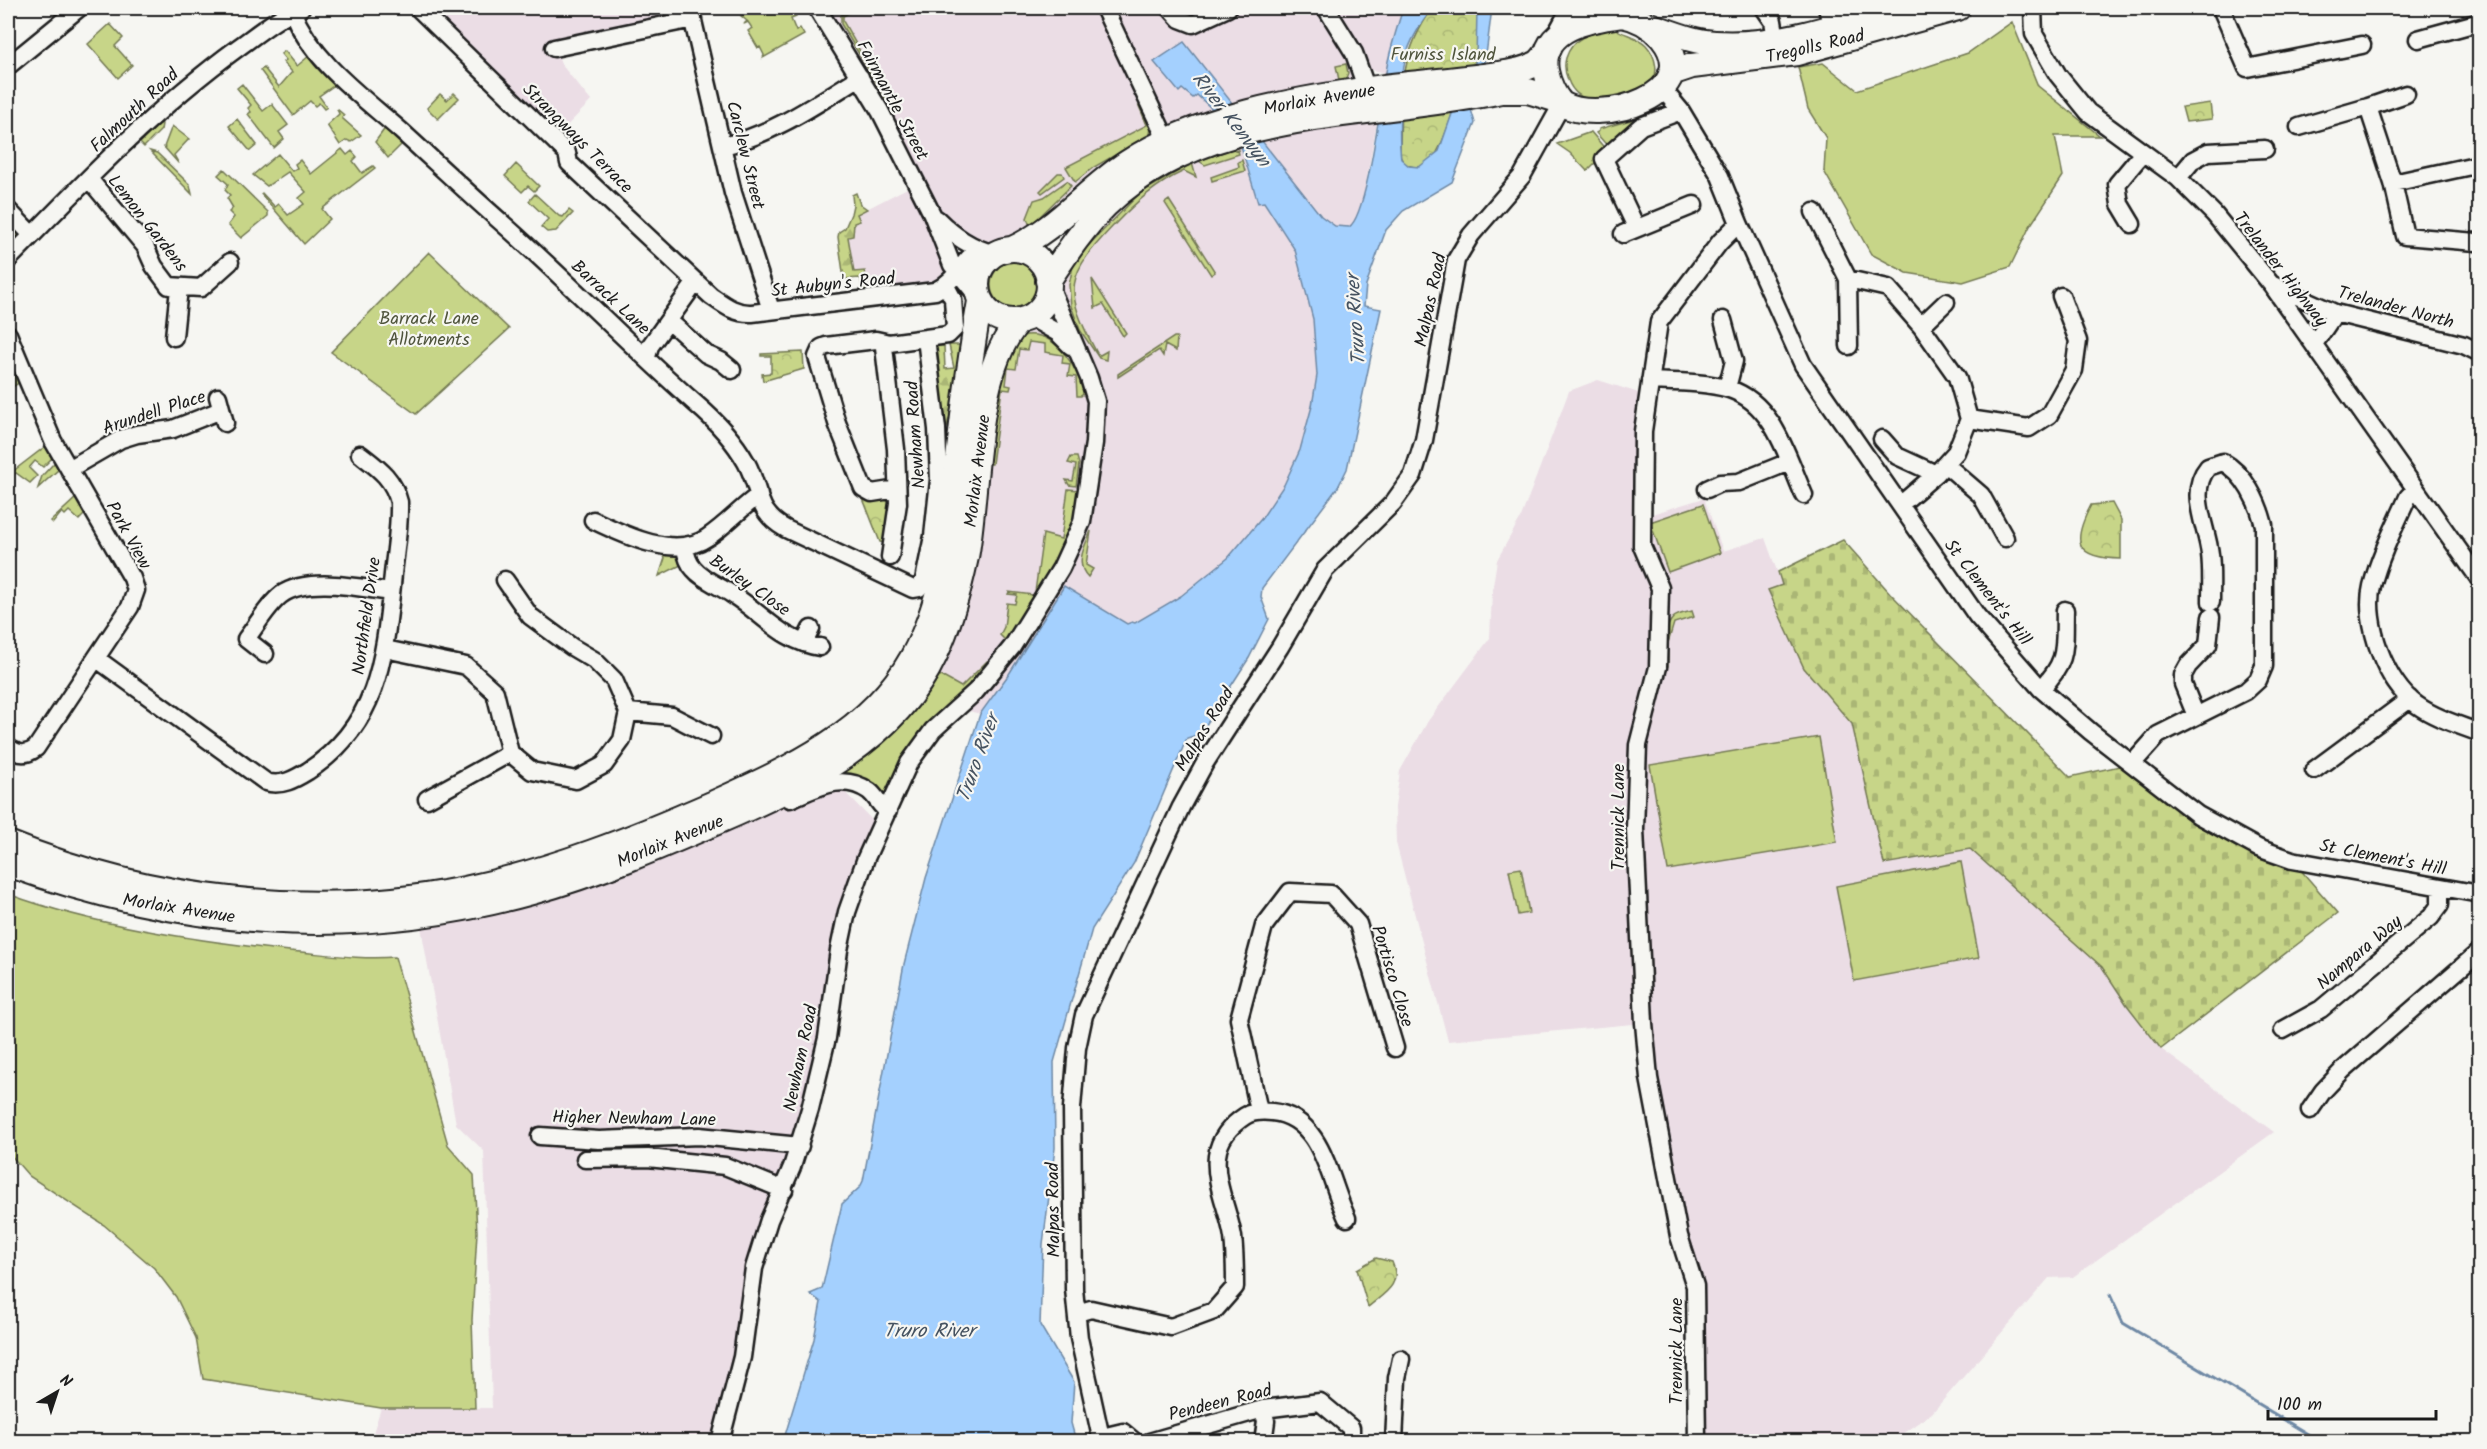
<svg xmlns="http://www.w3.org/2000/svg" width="2487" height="1449" font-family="Kalam,sans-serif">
  <defs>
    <pattern id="forest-firs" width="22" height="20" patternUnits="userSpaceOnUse" patternTransform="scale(1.5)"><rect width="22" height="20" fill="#c7d588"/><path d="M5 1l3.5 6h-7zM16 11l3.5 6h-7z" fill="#aab675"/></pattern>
    <pattern id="cemetery-stones" width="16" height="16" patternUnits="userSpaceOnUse" patternTransform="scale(1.5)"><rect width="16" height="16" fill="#c7d588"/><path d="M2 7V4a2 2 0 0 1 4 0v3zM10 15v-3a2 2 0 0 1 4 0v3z" fill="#aab675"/></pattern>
    <pattern id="park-crowns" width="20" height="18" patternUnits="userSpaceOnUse" patternTransform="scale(1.5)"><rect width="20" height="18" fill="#c7d588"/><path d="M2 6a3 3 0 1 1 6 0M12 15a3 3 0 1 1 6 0" fill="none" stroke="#aab675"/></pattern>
  </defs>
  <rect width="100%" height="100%" fill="#f6f6f2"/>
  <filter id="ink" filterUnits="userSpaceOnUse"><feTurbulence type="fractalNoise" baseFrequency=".0167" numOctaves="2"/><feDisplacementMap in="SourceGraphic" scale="12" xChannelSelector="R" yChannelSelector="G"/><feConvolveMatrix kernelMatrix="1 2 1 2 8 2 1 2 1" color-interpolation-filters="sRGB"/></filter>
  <g filter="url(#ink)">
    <path fill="#ebdde5" d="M418,8H709L557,51L561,64L591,101L554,139Z
      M817,8H1403L1389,57L1386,73L1362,68L1367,90L1246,112L995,254L947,228L950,283L870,300L865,271L854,273L848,237L857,214L915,184Z
      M1377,122L1364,194L1355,222L1349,227L1335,226L1321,216L1253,131Z
      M1241,146L1258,202H1264L1295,250L1313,319L1317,375L1312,406L1300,450L1284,485L1262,518L1228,558L1181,596L1146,618L1127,624L1064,586L1009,674L980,714L969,711L962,704L893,798L878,800L835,782L873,821L847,912L827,1038L754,1268L720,1441L370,1442L381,1408H492L484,1151L456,1124L419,916L890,720L988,391L1042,307L1048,291L1138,180Z
      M1598,380L1645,395L1652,514L1704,498L1723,551L1765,538L1782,585L1768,590L1804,668L1852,724L1884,864L1970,849L2102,967L2127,1005L2161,1049L2274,1132L2073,1277L2049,1278L1932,1413L1892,1441H1697L1695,1286L1644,1023L1448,1041L1396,843L1395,807L1400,771L1428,721L1490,638L1492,592L1497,560L1521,517L1569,391Z"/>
    <path fill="#c7d588" stroke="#727852" stroke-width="1.5" d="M757,8H776L780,13L791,8L796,17L791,19L796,31L800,28L804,35L763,58L764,55L760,47L758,48L748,31L752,28L748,22L744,24L747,21L741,16Z
      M852,8H858L843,16V21L885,95L892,103L886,99L841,24V15Z
      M2012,22L2038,86L2100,136H2055L2063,176L2030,226L2010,267L1963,282L1907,273L1871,254L1824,171L1826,138L1808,109L1798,67L1823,63L1857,90L1968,53Z
      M110,24L123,38L115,46L132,65L118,78L88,44Z
      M1614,28C1624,35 1637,36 1646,45C1656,56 1661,76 1648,86C1643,90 1633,92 1627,94C1605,101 1578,107 1568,80C1565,73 1564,65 1566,58C1573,35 1593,33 1614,28Z
      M305,45L339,82L319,96L327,107L324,109L319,103L315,106L310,101L293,115L260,70L264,68L279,87L292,72L283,62L286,60L281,54L285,51L297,66L309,56L302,47Z
      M1346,64L1348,73L1344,83H1337L1339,80L1336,66Z
      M242,84L263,111L272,104L288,125L279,132L284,139L274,148L248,114L251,112L248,108L251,105L237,88Z
      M454,93L459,98L438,119L427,108L440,94L447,100Z
      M1139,106L1143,107L1151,126L1150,135L1094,167L1075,182L1066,167L1147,125Z
      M337,109L344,115L342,118L361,135L351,142L347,140L340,145L327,125L339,114Z
      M1645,116L1610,149L1596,133L1599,131V129Z
      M237,119L257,145L250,151L229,126Z
      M160,123L162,124L161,130L144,147L140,143Z
      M172,126L189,139L174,155L179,164L164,147Z
      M386,127L403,143L388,158L375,142Z
      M1591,132L1607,151L1587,171L1570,153L1557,144Z
      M1234,148L1235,151L1238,150L1239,154L1205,165L1199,161Z
      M342,149L347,155L352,151L357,157L353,161L362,173L373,166L375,168L322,209L330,219L304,244L261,194L262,193L275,207L279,204L288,215L304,204L299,198L306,192L288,172L267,186L253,175L278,154L292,171L297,168L295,164L300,160L311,174Z
      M150,151L157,153L190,185L192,194Z
      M1242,160L1245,171L1212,181L1211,177L1239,167L1238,162Z
      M1192,163L1196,177L1184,171C1156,184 1136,202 1115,224C1066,275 1062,289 1097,353L1100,355L1107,351L1106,360L1099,358L1080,330L1071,306L1069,285L1073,266L1080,254L1139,194Z
      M516,164L539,186L534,191L528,186L522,192L505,176Z
      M224,169L268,212V216L241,238L228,225L234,217L229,212L233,208L227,198L230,195L225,190L228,184L218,175Z
      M1058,173H1062L1064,177L1042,193L1040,191Z
      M1067,181L1071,186L1030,226L1027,218L1034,200L1044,197Z
      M535,194L559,216L563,217L569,210L573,213L556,231L547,232L541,227L548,219L529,201Z
      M1169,200L1215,272L1211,275L1165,203Z
      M8,223L20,235L8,248Z
      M429,252L509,329L416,414L331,352Z
      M991 285a24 24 0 1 1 48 0a24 24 0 1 1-48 0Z
      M1092,279L1126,333L1123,336L1103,304L1095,308Z
      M1026,335C1057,331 1077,368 1084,393L1081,396H1077L1076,377L1068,376L1070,364L1062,363L1063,355L1045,352V344L1029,342L1027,350L1019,349L1016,369L1008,368L1006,385L1011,386L1010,390L1002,389L992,464H988C991,437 1000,345 1026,335Z
      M1174,337H1177L1176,351L1165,345L1163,356L1159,350L1118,377V374Z
      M8,353L20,382L8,390V364L10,363Z
      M46,446L52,458L43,467L35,461L29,468L37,476L30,483L16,473L8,479V475Z
      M1071,457H1077L1079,464L1076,486L1069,485L1066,480L1073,481L1076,465L1068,463Z
      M55,462L59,469L38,488L42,476Z
      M1068,489L1079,490L1069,539L1009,640H1005L1000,635L1004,627L1007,603L1015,604L1017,595L1008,594L1009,592L1033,595L1035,592L1043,534L1061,539Z
      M76,498L86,513L79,520L69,511L65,515L62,512L53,523L51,521Z
      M1703,504L1720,553L1668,572L1650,522Z
      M1091,531L1086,565L1093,569L1088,577C1074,563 1085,546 1091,531Z
      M654,551L678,553L685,563L659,576L665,558L662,554Z
      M1692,611L1694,617L1674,623L1668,643V666L1665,668C1665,654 1662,630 1673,618C1677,614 1686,613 1692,611Z
      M987,661L990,662L886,795L855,775L837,774L934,672L961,687Z
      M1819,737L1837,842L1668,870L1650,765Z
      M1961,862L1979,958L1854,981L1836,886Z
      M1521,868L1529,913L1518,915L1509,870Z
      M8,894C95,926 198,941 290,951C325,954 360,960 395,957L448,1145L474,1175L477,1232L472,1320L475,1408H381L203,1379L196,1338L176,1297L154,1268L104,1225L29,1176L8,1152Z"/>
    <path fill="url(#forest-firs)" stroke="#727852" stroke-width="1.5" d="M856,193L860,204L867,209L857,214L860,221L854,223L853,236L848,237L854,272L865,271L869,291L862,292L861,278L844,279L838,237L839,232L845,228L851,214L853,205L852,195Z
      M949,345H963L965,348L947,427L940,424L930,346H944L945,369L954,368Z"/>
    <path fill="url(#cemetery-stones)" stroke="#727852" stroke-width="1.5" d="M1843,540L1890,593L2070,777L2133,763L2198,815L2292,860L2338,913L2161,1049L2127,1005L2102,967L1970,849L1884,864L1852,724L1804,668L1768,590L1782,585L1778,572Z"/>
    <path fill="url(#park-crowns)" stroke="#727852" stroke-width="1.5" d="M1433,8H1477C1479,23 1479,43 1476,59C1472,75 1462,92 1455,107C1446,126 1437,183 1404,163L1400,156C1401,100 1398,54 1433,8Z
      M2210,103L2212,119L2186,122L2182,107Z
      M803,352L804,369L763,381L762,374L771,373V356H761V354Z
      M860,491L891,494L889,543L880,542Z
      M2112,503L2121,520V559C2075,558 2071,543 2091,505Z
      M1376,1258L1392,1262C1403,1285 1383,1294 1368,1307L1357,1269Z"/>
    <path fill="#a4d0fe" stroke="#6e88a4" stroke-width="1.5" d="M1403,8H1433C1422,22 1411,38 1406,56C1400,81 1398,133 1401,159L1409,166L1419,167L1439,151L1453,111L1476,60L1477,8H1492L1486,55L1470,106L1475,123L1454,177L1452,182L1403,211L1386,230L1366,285L1364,306L1381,309L1347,469L1338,487L1262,588L1261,597L1269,619L1249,658L1200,734L1187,738L1134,863L1092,929L1054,1062L1055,1148L1043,1244L1040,1325L1074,1382L1071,1423L1076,1441L783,1442L814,1339L821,1302L810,1294L822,1289L842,1204L860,1187L863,1181L904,964L926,878L980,714L1009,674L1064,586L1127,624L1132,622L1135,623L1181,596L1228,558L1262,518L1284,485L1300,450L1312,406L1317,375L1313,319L1295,250L1264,202L1258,203L1241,146L1213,110L1197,95L1193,98L1182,89L1179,92L1154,62L1184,42L1321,216L1335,226L1349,227C1368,216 1382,89 1388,61C1392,43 1398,25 1403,8Z"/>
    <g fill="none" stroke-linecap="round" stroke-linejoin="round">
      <path stroke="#6e88a4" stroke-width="3" d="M2110,1295L2123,1323L2321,1442"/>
      <defs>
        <path id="minor" d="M418,8L567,153L569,163L711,296C724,305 735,314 752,313L935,291C959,279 961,260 979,250
          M690,8L733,193L771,310
          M817,8L880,111L932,214L952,265L979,298
          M1104,8L1167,141
          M1170,8L1180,19L1193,24L1228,8
          M1326,8L1354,53L1367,90
          M1764,8L1773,21L1776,39
          M1827,8L1832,28
          M2033,8L2034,34L2058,75L2088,112L2178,178L2214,214L2271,284L2480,580
          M2221,8L2247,68L2362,45
          M292,11C312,61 360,95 400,130C434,161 467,192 501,222C568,281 629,345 696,404C716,421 733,439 746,462C762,491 754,511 786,529L913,589L919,588L924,580L933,536L939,480L937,429L926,338L948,335L955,328L953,299L946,286
          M2418,39L2480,22
          M554,48L693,19
          M8,66L79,8
          M1662,88L1681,111L1720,176L1739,223L1803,365L1977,616L2041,689L2091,732L2198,815L2258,848L2292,860L2480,894
          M2368,107L2406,94
          M2299,127L2368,107L2393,183L2480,164
          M723,146C772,135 818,103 860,77
          M2178,178L2193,160L2208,152L2265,149
          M89,179L145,246L154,266L169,286L201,288L230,262
          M2393,183L2405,236L2476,242
          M8,210L32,235
          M1814,212L1848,279L1888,288L1921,326L1957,377L1969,419L1956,452L1936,474L1900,505
          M937,219C954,236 971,248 995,254
          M2132,224L2120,204L2117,184L2142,154
          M1636,227L1604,159L1641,126L1681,111
          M1623,234L1694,205
          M8,260C81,185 155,108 239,47C259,33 278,16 301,8
          M1848,279L1849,346
          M2273,285L2335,313L2464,345L2480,353
          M1030,317L1058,333L1071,346
          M1723,320L1734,361L1727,388
          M669,321L706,354L721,361L732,370
          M1921,326L1946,302
          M8,334L53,441L132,578L136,590L130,607L36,748C26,756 17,754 8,747
          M174,337L179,288
          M889,343L876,340L826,346L821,348L817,357L837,423L863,488L872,493L897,489
          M2314,344L2335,313
          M647,357L650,346L696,282
          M1650,381C1674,382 1707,382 1729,389C1774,403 1787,457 1804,495
          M218,397L225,423
          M1969,419L2029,428L2049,415L2074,370L2078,341L2061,296
          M1882,439L1897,456L1936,474
          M1945,464L1981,495L2005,538
          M69,469L121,439L137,434L173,429L221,410
          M1707,489L1720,483L1739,482L1789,462
          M2415,490L2408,497C2395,526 2380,555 2372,586C2363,622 2386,684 2417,705C2435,718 2459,725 2480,733
          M593,520C626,536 676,560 708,537C726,525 741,508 759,495
          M685,547C686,555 688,563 694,569C703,580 720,586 733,595C762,613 783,642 820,647
          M890,557L898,503L896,449L884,347L889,343L926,338
          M804,643L811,629
          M385,649L466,666L495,692L510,753L532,771L576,780L604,765L622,740L628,712L614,680L594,660L572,647L530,616L505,580
          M265,654L246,639C257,625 267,606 281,595C307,576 360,588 391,592
          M97,659L266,782C281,787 295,779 308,771C378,725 384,660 392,585C394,558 400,530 399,502C393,478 378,468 360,454
          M2041,689C2069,660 2064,648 2065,610
          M628,712L672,716L711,736
          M2196,716L2183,684V675L2188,666L2208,645L2211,617
          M2133,763L2158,735L2246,691L2258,680L2264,666V525C2258,502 2245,474 2223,462L2208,467C2187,492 2207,526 2210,554C2212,570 2211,586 2211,602
          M2314,770L2410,699
          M427,799L510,753
          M790,799C817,788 842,772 869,791C877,797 880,807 888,811
          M2283,1030L2321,1009L2431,917L2440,905V888
          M2310,1110L2323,1091L2343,1070L2480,951
          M1259,1111L1239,1019L1264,926L1290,892L1331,894L1358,924L1395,1048
          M540,1136L599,1140L699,1136L800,1146
          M585,1159L648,1158L725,1166L784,1190
          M1077,1313L1091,1309L1171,1327L1214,1311L1235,1287C1235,1271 1235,1253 1233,1237C1229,1211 1214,1183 1217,1156C1219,1139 1231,1125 1245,1116C1253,1111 1263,1111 1272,1112C1323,1117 1329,1181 1347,1218
          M1102,1437L1123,1432L1135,1442
          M720,1442L742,1357L754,1268L769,1220L792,1167L810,1109L827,1038L839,950L847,912L866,858L909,763L933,730L976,691L1012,647L1061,568L1082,522L1094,443L1096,401L1089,378L1049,284
          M1102,1442L1079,1338L1074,1289L1072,1108L1077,1048L1084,1015L1181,807L1205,763L1280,647L1325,570L1393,503L1413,475L1424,440L1456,260L1471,235L1522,176L1562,104
          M1149,1442L1263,1409L1320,1402L1351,1428V1442
          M1263,1442L1266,1421L1263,1409
          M1394,1442L1397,1378L1401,1359
          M1697,1442L1695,1286L1679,1236L1649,1078L1644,1023L1635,829L1638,745L1658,667L1660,588L1642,546L1643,431L1659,322L1720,242L1739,223"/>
        <path id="major" d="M1560,32L1573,8"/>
        <path id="highway" d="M1622,15C1638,18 1651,25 1662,38C1707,94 1602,126 1562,104C1554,96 1548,82 1546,71C1539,27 1591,19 1622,15Z
          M1649,25C1670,32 1693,42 1715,43C1778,47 1836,26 1894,8
          M1671,73L1692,66L1797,53L1958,8
          M1012,249C1057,229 1086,190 1127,163C1196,117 1296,99 1377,88C1410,83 1443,81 1476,77C1497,74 1519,73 1538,63C1543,59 1546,54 1549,49
          M977 285a36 36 0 1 1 72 0a36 36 0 1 1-72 0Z
          M1048,281C1066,254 1083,228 1106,205C1211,105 1370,120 1501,91H1528L1558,100
          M8,843C150,901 314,920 465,889C551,871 634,838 714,803C789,769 870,733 912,658C949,592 951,515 960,442C965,395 972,348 980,301
          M8,864C182,927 352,942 532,892C597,874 662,846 724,819C806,783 895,741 935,655C949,625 959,590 966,557C979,490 972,371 1020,320"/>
      </defs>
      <use href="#minor" stroke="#1c1c1c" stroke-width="21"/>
      <use href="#major" stroke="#1c1c1c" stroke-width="26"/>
      <use href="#highway" stroke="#1c1c1c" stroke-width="28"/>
      <use href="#minor" stroke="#f6f6f2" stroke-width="16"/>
      <use href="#major" stroke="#f6f6f2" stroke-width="21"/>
      <use href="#highway" stroke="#f6f6f2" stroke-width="24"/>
    </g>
  </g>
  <g text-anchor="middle" stroke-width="4.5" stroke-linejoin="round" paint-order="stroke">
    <g font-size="18" fill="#1c1c1c" stroke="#f6f6f2">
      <text transform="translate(1815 46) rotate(-13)" y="6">Tregolls Road</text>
      <text transform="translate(1319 99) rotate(-10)" y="6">Morlaix Avenue</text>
      <text transform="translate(893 100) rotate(62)" y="6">Fairmantle Street</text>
      <text transform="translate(134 110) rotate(-43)" y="6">Falmouth Road</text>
      <text transform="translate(578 138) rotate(45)" y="6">Strangways Terrace</text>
      <text transform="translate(746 155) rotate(76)" y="6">Carclew Street</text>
      <text transform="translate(148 223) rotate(52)" y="6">Lemon Gardens</text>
      <text transform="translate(2281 269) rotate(52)" y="6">Trelander Highway</text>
      <text transform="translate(833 284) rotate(-6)" y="6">St Aubyn's Road</text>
      <text transform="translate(611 297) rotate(43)" y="6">Barrack Lane</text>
      <text transform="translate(1430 300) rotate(-78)" y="6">Malpas Road</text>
      <text transform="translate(2396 307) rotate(15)" y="6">Trelander North</text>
      <text transform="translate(154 412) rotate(-18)" y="6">Arundell Place</text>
      <text transform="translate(915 435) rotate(-94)" y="6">Newham Road</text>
      <text transform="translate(977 471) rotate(-83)" y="6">Morlaix Avenue</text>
      <text transform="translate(129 535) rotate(61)" y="6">Park View</text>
      <text transform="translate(750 585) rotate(35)" y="6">Burley Close</text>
      <text transform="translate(1988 592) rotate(52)" y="6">St Clement's Hill</text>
      <text transform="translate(366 616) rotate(-82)" y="6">Northfield Drive</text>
      <text transform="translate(1204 729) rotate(-58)" y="6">Malpas Road</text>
      <text transform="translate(1618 817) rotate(-90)" y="6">Trennick Lane</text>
      <text transform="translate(670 841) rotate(-22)" y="6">Morlaix Avenue</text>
      <text transform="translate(2383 857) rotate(11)" y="6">St Clement's Hill</text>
      <text transform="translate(179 908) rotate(9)" y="6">Morlaix Avenue</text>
      <text transform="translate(2359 952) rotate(-40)" y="6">Nampara Way</text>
      <text transform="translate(1393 976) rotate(73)" y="6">Portisco Close</text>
      <text transform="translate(800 1058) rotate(-78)" y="6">Newham Road</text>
      <text transform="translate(634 1118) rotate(1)" y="6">Higher Newham Lane</text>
      <text transform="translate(1053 1210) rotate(-91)" y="6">Malpas Road</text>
      <text transform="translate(1676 1351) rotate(-90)" y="6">Trennick Lane</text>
      <text transform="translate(1220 1402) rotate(-14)" y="6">Pendeen Road</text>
    </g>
    <g font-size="18" fill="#4f543c" stroke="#f6f6f2">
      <text x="1443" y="60">Furniss Island</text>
      <text x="429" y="324">Barrack Lane<tspan x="429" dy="21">Allotments</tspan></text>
    </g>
    <g font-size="20" font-style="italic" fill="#455260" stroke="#f6f6f2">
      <text transform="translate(1232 119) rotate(52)" y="7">River Kenwyn</text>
      <text transform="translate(1355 320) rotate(-94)" y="7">Truro River</text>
      <text transform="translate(977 758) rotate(-70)" y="7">Truro River</text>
      <text x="929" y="1337">Truro River</text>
    </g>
  </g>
  <rect width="2487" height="1449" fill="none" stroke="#f6f6f2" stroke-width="30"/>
  <rect x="15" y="15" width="2457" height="1419" fill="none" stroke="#1c1c1c" stroke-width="2" filter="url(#ink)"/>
  <g transform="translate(57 1392) rotate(39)" stroke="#f6f6f2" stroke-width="4.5" paint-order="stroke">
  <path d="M0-4.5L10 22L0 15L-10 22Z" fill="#1c1c1c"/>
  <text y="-9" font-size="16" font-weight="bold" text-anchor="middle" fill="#1c1c1c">N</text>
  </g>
  <path d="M2268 1410v9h168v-9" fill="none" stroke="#1c1c1c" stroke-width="3"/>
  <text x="2277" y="1410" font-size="18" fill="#1c1c1c" stroke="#f6f6f2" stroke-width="4.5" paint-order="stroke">100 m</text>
</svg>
